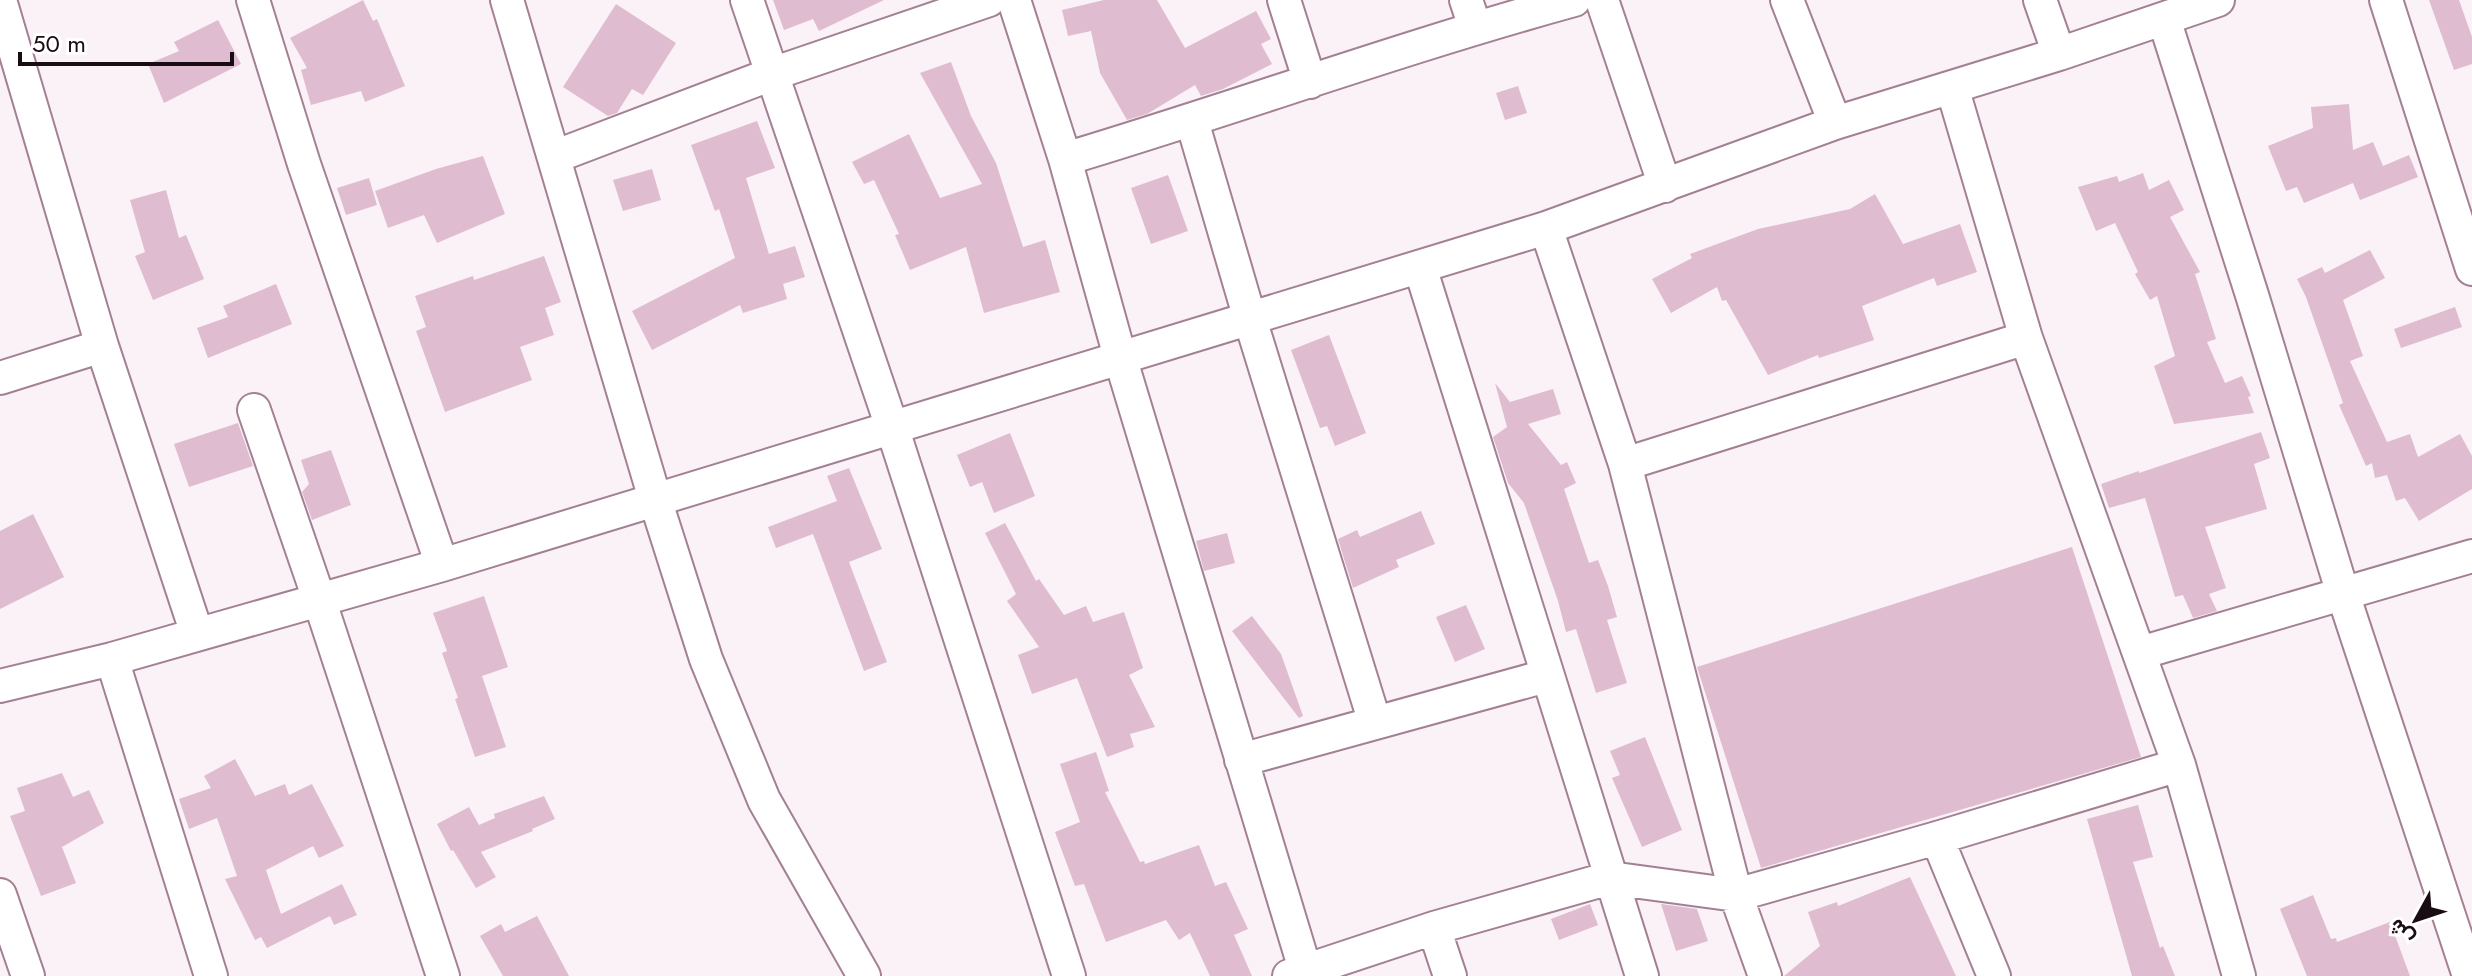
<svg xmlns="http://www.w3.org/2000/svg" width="2472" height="976" font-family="Jost,Vazirmatn,sans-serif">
  <rect width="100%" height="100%" fill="#faf2f7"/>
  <path fill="#e0bcd0" d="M363,0L373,21L377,19L405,86L365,102L361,91L311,105L301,70L307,68L290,38Z
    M773,0H884L819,31L813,19L784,30Z
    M1104,0H1157L1185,48L1256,11L1271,39L1261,44L1272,64L1223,89L1201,96L1195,85L1147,114L1127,120L1100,73L1091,31L1068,36L1062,10Z
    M2429,0H2459L2472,37V64L2454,70Z
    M616,4L676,43L643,95L632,89L617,113L608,116L563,87Z
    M218,20L241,64L164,103L148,64L179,51L174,42Z
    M951,62L971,116L996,163L1023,247L1045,240L1060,292L984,313L966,247L910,270L895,235L899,234L874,180L864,184L852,162L909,134L940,198L982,184L920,73Z
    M1518,86L1527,113L1505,120L1496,93Z
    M2349,104L2353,150L2373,142L2383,166L2409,155L2418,177L2360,200L2353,183L2304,203L2297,187L2286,191L2268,146L2313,128L2311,107Z
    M757,121L775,168L746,178L769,254L795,246L805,277L783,284L787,299L743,313L740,305L652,350L632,311L735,258L719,209L715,211L691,145Z
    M483,156L505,214L437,243L424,215L388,228L375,191L436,169Z
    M652,169L661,200L623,211L613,180Z
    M2143,173L2149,190L2169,180L2184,210L2170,217L2200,272L2195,274L2216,339L2207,342L2225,383L2242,376L2251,396L2248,397L2254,413L2174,424L2154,366L2175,356L2157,296L2150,300L2135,274L2138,272L2115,223L2096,231L2078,187L2117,176L2119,182Z
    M1168,175L1188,231L1151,244L1131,188Z
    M369,178L377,205L346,215L337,188Z
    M166,190L179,238L186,235L204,279L153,300L135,256L145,252L130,200Z
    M1875,194L1903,244L1960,224L1977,272L1937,286L1934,278L1862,306L1874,340L1819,358L1818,355L1768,375L1726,300L1722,301L1717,287L1671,313L1652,279L1692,258L1690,254L1758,229L1850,209Z
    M2370,250L2385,278L2343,300L2363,356L2350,361L2387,442L2410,434L2418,457L2460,434L2472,456V489L2419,521L2405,498L2396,501L2387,475L2375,478L2372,463L2366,466L2339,405L2343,403L2306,297L2297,279L2322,267L2325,273Z
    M544,256L561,302L545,308L554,335L520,347L532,380L445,412L416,331L426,327L415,296L473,276L474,280Z
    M276,284L292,324L208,358L197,328L228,317L223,306Z
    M2455,307L2462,327L2401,348L2394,329Z
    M1329,335L1366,433L1335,446L1327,426L1320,428L1291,350Z
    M1495,383L1510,402L1553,389L1561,414L1528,424L1561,465L1567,462L1576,483L1564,489L1589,563L1598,560L1608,586L1617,617L1607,620L1627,683L1596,693L1576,629L1566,632L1558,601L1524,503L1508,483L1493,437L1507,427Z
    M238,423L253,466L189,487L174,444Z
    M2261,432L2270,458L2254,464L2267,509L2205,527L2226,588L2209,594L2217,611L2193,618L2183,595L2175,597L2145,498L2109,508L2101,484L2139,471V473Z
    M1010,433L1035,496L994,513L982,482L970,487L957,455Z
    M331,450L351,505L312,520L302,492L309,484L301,460Z
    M849,468L882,549L849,562L887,662L864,671L813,534L776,548L768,527L837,501L827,476Z
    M1421,511L1435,544L1396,560L1399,567L1353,588L1338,539L1357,530L1360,537Z
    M33,514L64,577L0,609V531Z
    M1005,523L1036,581L1039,579L1064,615L1086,606L1093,622L1124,612L1143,668L1129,675L1155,727L1130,734L1134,747L1107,757L1077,678L1032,694L1018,655L1039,647L1007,601L1016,594L985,533Z
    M1227,533L1235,563L1204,571L1196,541Z
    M2072,547L2141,757L1761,868L1697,667Z
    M484,596L508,667L482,676L506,747L475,757L455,699L458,698L442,653L447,651L433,613Z
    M1466,605L1485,649L1455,662L1436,617Z
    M1252,616L1281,654L1303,716L1299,718L1232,631Z
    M1645,737L1682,830L1642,847L1612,778L1620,775L1610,751Z
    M1096,752L1109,791L1105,792L1140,862L1144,861L1145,864L1199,845L1215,886L1226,882L1248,929L1234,935L1252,976H1210L1190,933L1179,940L1166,920L1106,942L1084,884L1075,886L1055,832L1080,822L1060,764Z
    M235,759L255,796L285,784L289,795L312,784L344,846L319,858L313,846L266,870L281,914L342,884L357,915L334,925L330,916L267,948L261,937L255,940L225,879L237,876L217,818L189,829L179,799L211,788L204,776Z
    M62,773L73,797L89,790L104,823L62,847L76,883L41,896L10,816L25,811L17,788Z
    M544,796L555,819L532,829L533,831L481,852L496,877L476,888L453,850L451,851L437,824L469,807L479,825L495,818L494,814Z
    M2138,805L2153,857L2133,862L2160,948L2163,946L2175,976H2132L2087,819Z
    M1910,877L1956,976H1784L1820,946L1808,912L1837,902L1838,906Z
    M2313,895L2331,939L2336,938L2337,942L2390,922L2410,976H2307L2280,909Z
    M1590,904L1598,925L1559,940L1551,919Z
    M1661,904L1697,909L1708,941L1676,951Z
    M537,916L569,976H503L480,936L501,924L505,932Z"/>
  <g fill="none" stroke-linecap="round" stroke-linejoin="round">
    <defs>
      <path id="street" d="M0,0L102,346L197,634
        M253,0L304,164L442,565
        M507,0L655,499L706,659L764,800L864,976
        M747,0L893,430L1069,976
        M1014,0L1065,159L1120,357L1307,976
        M1284,0L1310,82
        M1466,0L1475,27
        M1602,0L1665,186
        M1787,0L1835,123
        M2040,0L2059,54
        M2386,0L2472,269
        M2164,19L2252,295L2343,594L2469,976
        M1952,87L2026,338L2179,765L2239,976
        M1192,121L1250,319L1375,723
        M554,157L772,74L989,0
        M1065,159C1235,108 1403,47 1574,0
        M1546,228L1625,464L1736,895L1765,976
        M1420,267L1642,976
        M0,378L102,346
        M254,410L319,599L443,976
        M1625,464L2026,338
        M2140,653L2472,556
        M112,659L211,976
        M0,686L112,659L442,565L1546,228L1835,123L2059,54L2218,0
        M1241,760L1546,676
        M1937,838L1994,976
        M0,895L28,976
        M1434,928L1450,976
        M1289,976L1434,928L1610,878L1736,895L1937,838L2179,765"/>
    </defs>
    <use href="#street" stroke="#a38094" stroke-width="36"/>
    <use href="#street" stroke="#fff" stroke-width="32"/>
  </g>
  <g transform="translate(2416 920) rotate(230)" stroke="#ffffff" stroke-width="6" paint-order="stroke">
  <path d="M0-6L14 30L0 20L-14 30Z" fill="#190d14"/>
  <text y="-12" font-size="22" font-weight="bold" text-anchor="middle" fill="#190d14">ش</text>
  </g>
  <path d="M20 52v12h212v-12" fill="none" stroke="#190d14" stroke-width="4"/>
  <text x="32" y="52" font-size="24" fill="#190d14" stroke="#ffffff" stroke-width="6" paint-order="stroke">50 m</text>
</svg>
